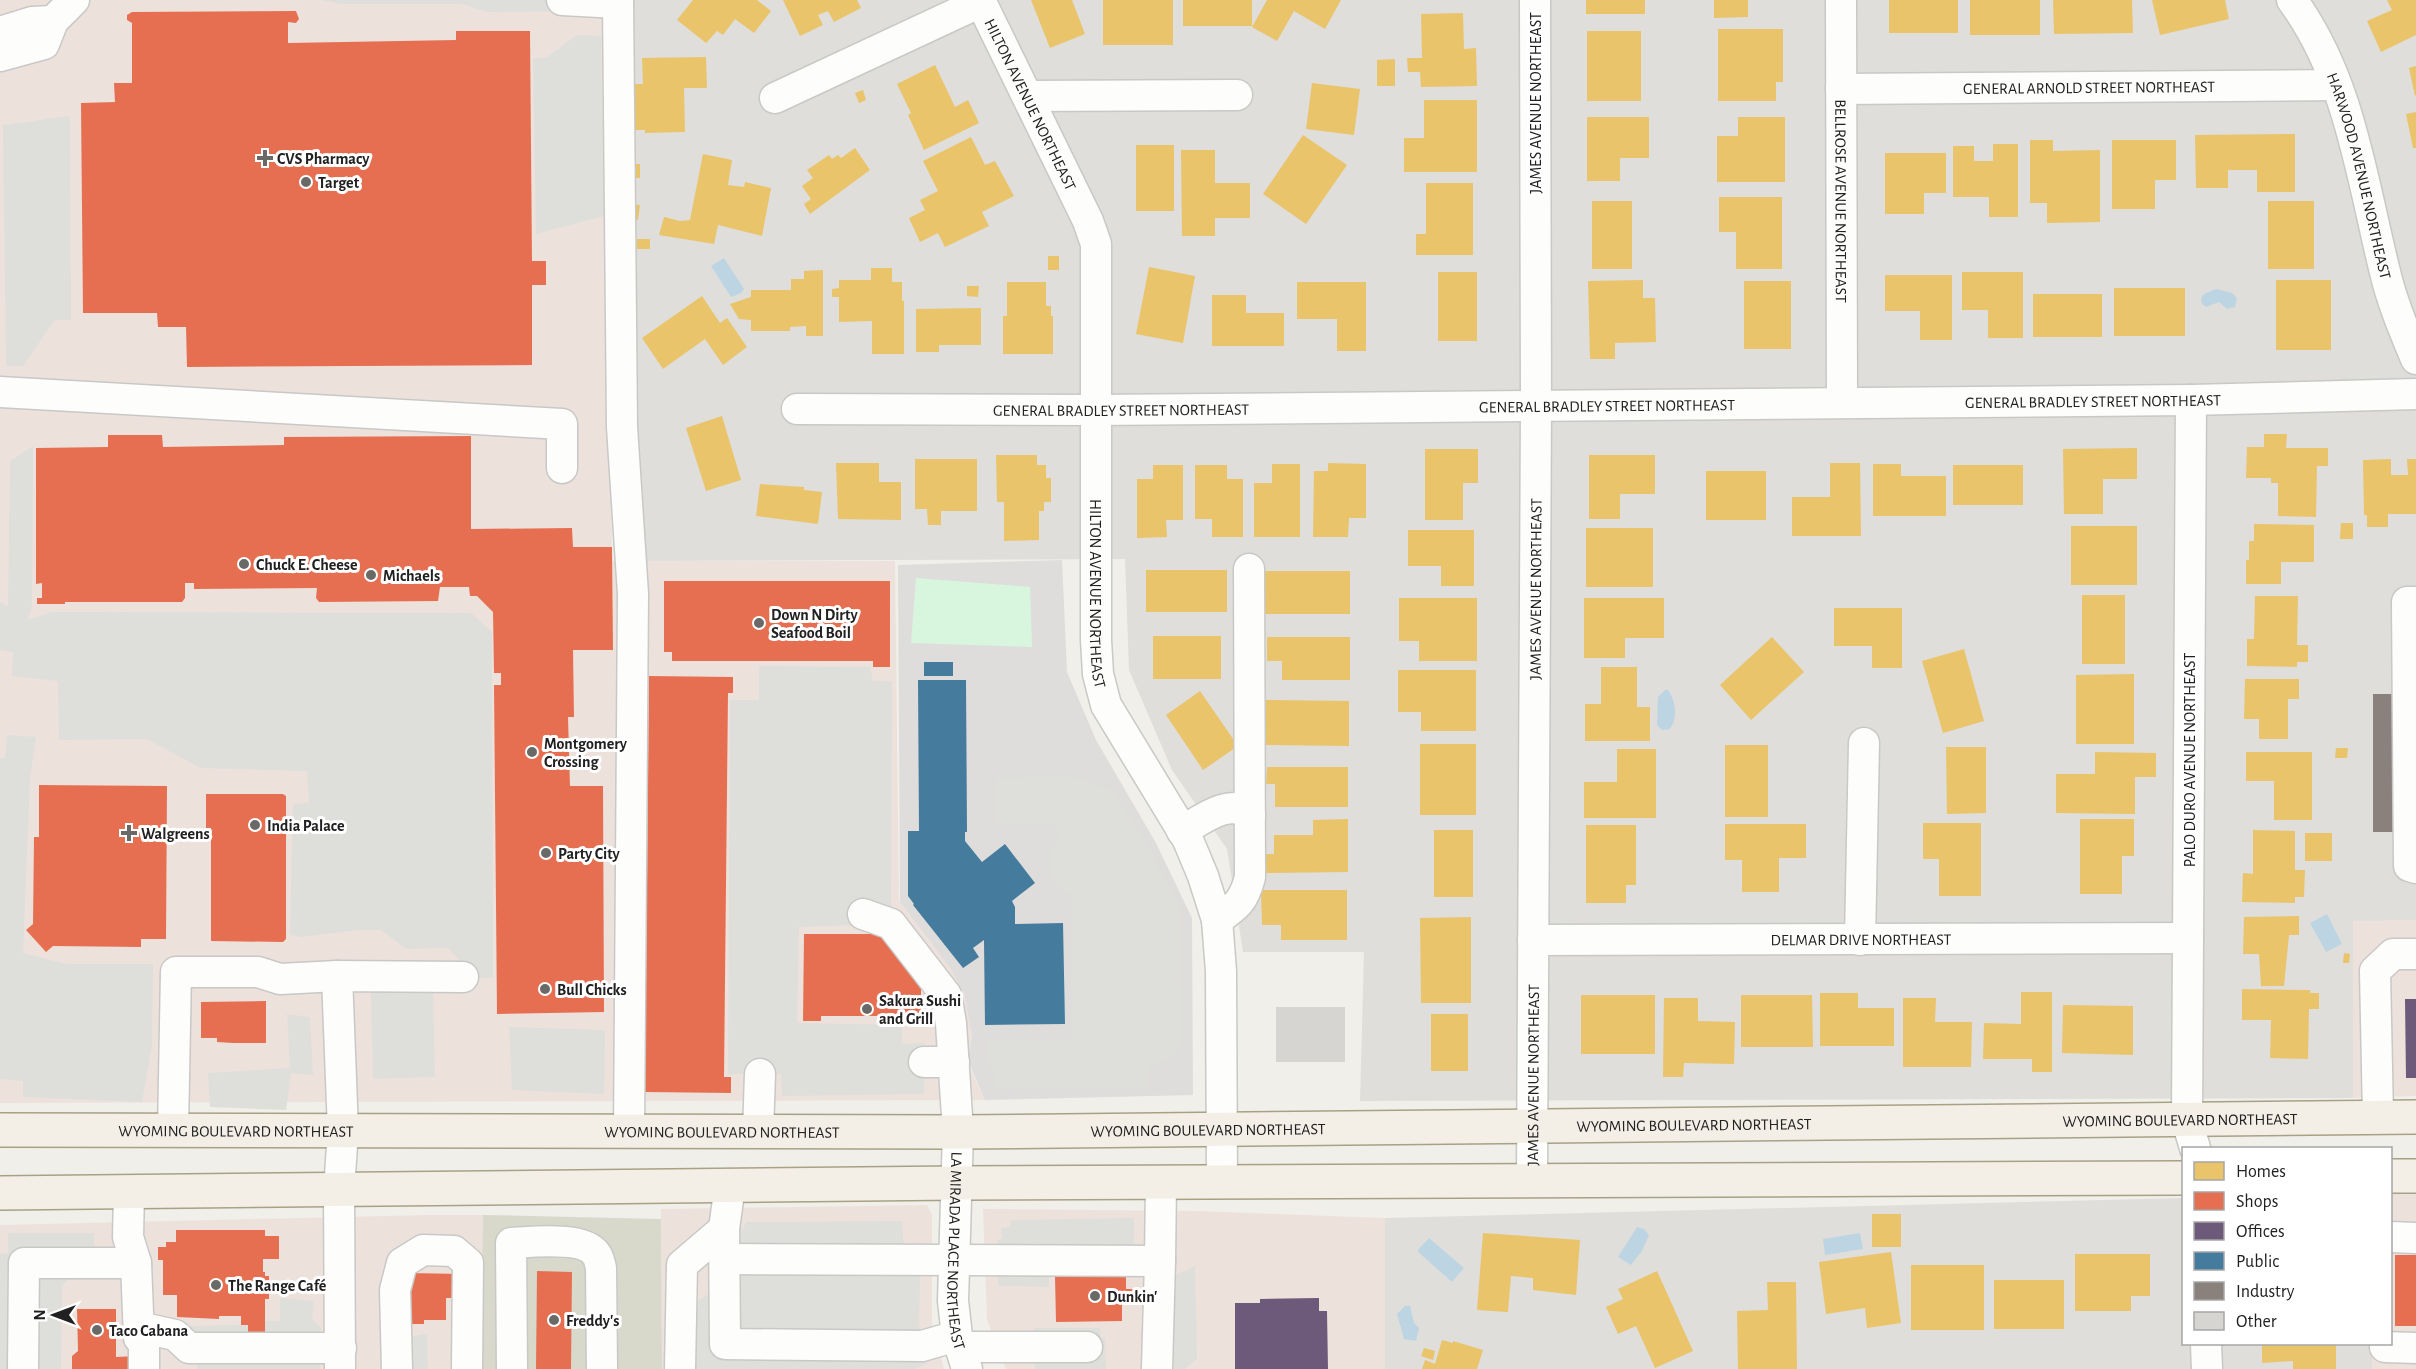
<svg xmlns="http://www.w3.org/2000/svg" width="2416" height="1369" font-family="'Alegreya Sans',sans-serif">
  <rect width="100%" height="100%" fill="#f0efea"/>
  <path fill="#dfdedb" d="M627,0H2416V920L2353,922V1098L1360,1101L1364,952H1243L1227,849L1172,770L1129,670L1125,559L641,561L633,411Z
    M2183,1198L2184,1344H2372V1369H1385V1218Z"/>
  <path fill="#ede1dc" d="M0,0H627L611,410L612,561H895L899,898L900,902L950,968L964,994L972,1036L968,1064L985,1100L0,1103Z
    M2416,920V1096L2353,1098V921Z
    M2391,1193H2416V1369H2372V1344H2390Z
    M927,1205L932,1215V1325L944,1369H662L661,1209Z
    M983,1209L1197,1211L1385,1218V1369H1006L987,1320Z
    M429,1215H483L480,1369H0V1225Z"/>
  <path fill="#dedddb" d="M1062,560L1067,672L1096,740L1156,843L1192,918L1193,1095L985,1100L968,1061L972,1036L964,994L950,968L900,902L898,565Z"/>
  <path fill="#d8d9cb" d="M483,1215L661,1219L662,1369H480Z"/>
  <path fill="#d8f6dd" d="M916,578L1030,587L1032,647L911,643Z"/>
  <path fill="#dededb" d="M322,0H599V11L488,12L462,4H341Z
    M577,35L601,36L604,216L536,234L533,59L547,57Z
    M70,116L71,320H55L23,366H6L3,125Z
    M33,446L32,605L28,620L51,612L471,613L492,632L493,978H476L448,948L406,949L381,930H359L302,937L290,935L293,804L309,803L307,771L200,768L147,739L59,740L58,681L12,676L13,652L0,650V602L8,607L10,461Z
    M759,666L870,667L873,681H892L891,924L799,927L797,1023L902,1025V1044L924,1043V1094L782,1096L781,1074H728L730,700H759Z
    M7,735L36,737L30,778L23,953L66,964H153L152,1045L142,1102L23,1097V1081L0,1079V758H5Z
    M1072,777L1113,791L1148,847L1180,910L1181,1041L1177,1053L1148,1068V1088L994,1089V1067L988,1066V1040L1073,1038V921L1070,894L1056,886L1049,870L1050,853L1059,839L1054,823L996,824L997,778Z
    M371,993H433L435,1077L373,1079Z
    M287,1014L310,1017L313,1075L291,1073L286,1110L210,1107L208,1073L290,1068Z
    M509,1027L605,1030L604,1094L512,1090Z
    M1134,1218V1239L1128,1270L1049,1272V1287L998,1286L997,1241L1002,1238L1001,1228L1010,1227L1011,1220Z
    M902,1221L903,1240L920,1278L919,1324L927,1363L916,1369H693L694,1303L715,1290L746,1222Z
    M8,1233H94V1252L62,1286L61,1369H0V1254L8,1253Z
    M1195,1266L1197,1359L1184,1369H1174V1276Z
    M280,1298L314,1301L312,1320L321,1327L320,1369H197L196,1342L183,1326L248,1325L265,1336V1321H280Z
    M1034,1328H1100L1101,1338H1105L1106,1369H1035Z
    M427,1334L428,1369H408V1337Z"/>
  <path fill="#bdd5e3" d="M724,258L744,289L741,293L731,297L711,266Z
    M2216,289L2232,293L2237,298L2235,307L2227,309L2219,302L2206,307L2202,304L2201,298L2204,294Z
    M1665,690H1668C1676,701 1678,718 1670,729L1662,730L1657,725L1658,697Z
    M2327,914L2342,944L2326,952L2310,923Z
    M1637,1227L1644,1229L1649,1235L1642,1251L1631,1265L1618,1257Z
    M1860,1233L1863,1249L1825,1255L1823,1239Z
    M1429,1238L1464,1268L1452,1282L1417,1251Z
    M1405,1306H1410L1414,1323L1419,1328L1416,1341L1404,1339L1397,1314Z"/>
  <path fill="#e9c46a" d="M693,0H757L771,11L754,33L735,19L723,35L717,31L706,43L677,20Z
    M783,0H857L861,8L834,22L828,11L818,15L823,25L800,36Z
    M1031,0H1072L1085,34L1050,48Z
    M1103,0H1173V45H1103Z
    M1183,0H1252V26H1183Z
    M1267,0H1341L1325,29L1294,11L1277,41L1252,27Z
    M1586,0H1645V14H1586Z
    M1714,0H1748V17L1714,18Z
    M1889,0H1958V33H1889Z
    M1970,0H2040V35H1970Z
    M2053,0H2132L2133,33L2054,34Z
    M2152,0H2225L2229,19L2160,35Z
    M2387,0H2416V35L2381,52L2367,21L2392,10Z
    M1463,13L1464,49L1476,48L1477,86L1421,87L1420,72H1408L1407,58H1422L1421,14Z
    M1718,29H1783V82H1776V101H1718Z
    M1587,31H1641V101H1587Z
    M706,57L707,88H684L685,132L645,133V130H632L631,84H643L642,58Z
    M1395,59V86H1377V60Z
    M935,65L955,107L968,100L979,123L924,150L908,115L911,113L897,84Z
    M2416,66V95L2415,96L2409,68Z
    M1312,83L1360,89L1354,135L1306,129Z
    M863,90L866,100L859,103L855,93Z
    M1424,100H1477V172H1404V138H1424Z
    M2416,112V148H2413L2406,114Z
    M1587,117H1649V158H1620V181H1587Z
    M1738,117H1785V182H1717V136H1738Z
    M2295,134V192H2257V170H2228V188H2196L2195,135Z
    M1303,135L1347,165L1306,224L1263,194Z
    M971,137L985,165L995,161L1014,196L982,212L989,226L945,247L938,233L920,242L909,218L925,210L920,200L938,191L923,161Z
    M2030,140H2053V151L2100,150V222L2047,223V203H2030Z
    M2112,140H2176V180H2155V209H2112Z
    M1993,144H2018V217H1989V197H1953V146H1974V161H1993Z
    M1136,145H1174V211H1136Z
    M855,148L870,170L810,214L804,204L811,199L802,186L813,178L807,170L829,155L832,159L838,155L841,158Z
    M1181,150H1215V183H1250V218H1215V236H1182Z
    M1885,153H1946V193H1924V214H1885Z
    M703,154L732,160L728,185L744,187L745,182L771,188L762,236L718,225L714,244L659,235L664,217L680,221L690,220Z
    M628,164H640V178H628Z
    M1426,183H1473V255H1416V234H1426Z
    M1719,197H1782V269H1736V232H1719Z
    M1592,201H1632V269H1592Z
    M2268,201H2314V269H2268Z
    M628,204L640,205L638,220L628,218Z
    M637,239H650V249H637Z
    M1048,256H1059V270H1048Z
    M1149,267L1195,276L1183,343L1136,334Z
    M871,268H892V282H902V301H904V354H872V321L839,322V297H832V289L839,288V280H871Z
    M823,270V336H806V326L790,327V331H751V320L739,319L730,304L751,297V290H791V279H804V271Z
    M1438,272H1477V341H1438Z
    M1962,272H2023V338H1988V310H1962Z
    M1885,275H1952V340H1920V311H1885Z
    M1643,280V298H1655L1656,342L1615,343V359H1590L1588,281Z
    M2276,280H2331V350H2276Z
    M1744,281H1791V349H1744Z
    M1007,282H1046V306H1051V316H1053V354H1003V316H1007Z
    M1297,282H1366V351H1337V319H1297Z
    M967,286H979L978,297L967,296Z
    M2114,288H2185V336H2114Z
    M2033,294H2102V337H2033Z
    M1212,295H1246V313H1284V346H1212Z
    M702,296L720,323L727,318L747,347L723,365L705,339L663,369L642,338Z
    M981,308V345H939V352H916V309Z
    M722,416L741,480L706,491L686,428Z
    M2264,434H2287L2286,448H2328V466H2317L2316,517L2278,516V483H2271V478H2246L2247,447H2264Z
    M2137,448V479H2103V514H2064L2063,449Z
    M1425,449H1478V483H1463V520H1425Z
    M996,455H1037V465H1046V478H1051V502H1044V511H1039V540L1004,541V502H997Z
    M1589,455H1655V494H1620V519H1589Z
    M915,459H977V511H941V525H928L927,509H915Z
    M2391,459V475H2408L2407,459H2416V514H2388V527H2367V515H2364L2363,460Z
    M836,463H879V482H901V520L838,519Z
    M1328,463L1366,464V518H1349L1348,537H1313L1314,471H1328Z
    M1830,463H1860L1861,536H1792V497H1830Z
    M1272,464H1300V537H1254V483H1272Z
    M1873,464H1901V476H1946V516H1873Z
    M1153,465H1183V520H1166L1167,537L1137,538V479H1153Z
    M1195,465H1227V479H1243V537H1212V519H1195Z
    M1953,465H2023V505H1953Z
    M1706,471H1766V520H1706Z
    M760,484L804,487V490L822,492L818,524L756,516Z
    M2341,523H2353V539H2340Z
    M2254,524L2314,525V562H2281V584H2246V560H2249V541H2254Z
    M2071,526H2137V585H2071Z
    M1586,528H1653V587H1586Z
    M1408,530H1474V586H1441V566H1408Z
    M1146,570H1227V612H1146Z
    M1265,571H1350V614H1265Z
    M2082,595H2125V664H2082Z
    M2255,596H2298L2297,645H2308V662H2297V667L2247,666V639H2254Z
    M1399,598H1477V661H1419V641H1399Z
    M1584,598H1664V638H1625V658H1584Z
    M1834,608H1902V668H1872V646H1834Z
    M1153,636H1221V679H1153Z
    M1267,637H1350V680H1282V661H1267Z
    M1772,637L1804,672L1751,720L1720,685Z
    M1964,649L1984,721L1943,733L1922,661Z
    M1601,667H1637V707H1650V741H1585V704H1601Z
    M1398,670H1476V731H1421V712H1398Z
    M2134,674V744H2076V675Z
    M2245,679H2299V699H2288V739H2259V719H2244Z
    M1200,691L1238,746L1203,770L1166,715Z
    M1264,700L1349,701V746L1264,745Z
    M1420,744H1476V815H1420Z
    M1725,745H1768V817H1725Z
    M1946,747H1986V813L1947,814Z
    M2336,748H2348L2347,758H2335Z
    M1617,749H1656V818H1584V782H1617Z
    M2095,752L2156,753V777H2135V814L2056,813V774H2095Z
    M2246,752H2312V820H2274V781H2246Z
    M1267,767H1348V807H1275V784H1266Z
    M1348,819V872L1264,873V854H1274V835H1313V820Z
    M2080,819H2134V856H2122V894H2080Z
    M1923,823H1981V896H1939V859H1923Z
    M1725,824H1806V858H1779V892H1742V860H1725Z
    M1586,825H1636V885H1626V903H1586Z
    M1434,830H1473V897H1434Z
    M2253,830L2295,831V870H2305L2304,897H2295V903L2242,902L2243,873L2253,874Z
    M2305,833H2332V861H2305Z
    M1261,890H1347V940H1281V925H1262Z
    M2299,916V935H2289L2284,986H2261L2259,954H2243L2244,917Z
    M1471,917V1003H1421L1420,918Z
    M2344,953L2350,954L2349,963H2343Z
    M2242,989L2310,990V993H2319V1009H2309L2308,1059L2270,1058L2271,1020H2242Z
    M2021,992H2052V1072H2032V1059H1983L1984,1023L2021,1024Z
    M1820,993H1858V1008H1894V1046H1820Z
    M1581,995H1655V1054H1581Z
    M1741,995H1812L1813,1047H1741Z
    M1664,998H1698V1021L1735,1022L1734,1064L1684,1063L1683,1077H1663Z
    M1903,998H1936L1935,1022H1972L1971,1067H1903Z
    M2063,1005L2133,1006V1055L2062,1053Z
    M1431,1014H1468V1071H1431Z
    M1872,1214H1901V1247H1872Z
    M1483,1233L1580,1240L1576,1295L1533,1290V1278L1511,1276L1508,1312L1477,1310Z
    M1891,1252L1901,1323L1867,1328L1865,1308L1826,1314L1819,1262Z
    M2075,1254H2150V1296H2131V1311H2075Z
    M1911,1265H1984V1330H1911Z
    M1657,1271L1693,1351L1655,1368L1636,1326L1618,1334L1606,1307L1623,1299L1618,1289Z
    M1994,1280H2064V1329H1994Z
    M1767,1282H1796L1797,1369H1738L1737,1311L1768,1310Z
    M1442,1340L1453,1343V1341L1483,1350L1477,1369H1422L1425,1360L1435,1364Z
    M2262,1344H2336V1369H2293V1361L2262,1363Z
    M1424,1348L1435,1351L1433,1360L1421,1356Z"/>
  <path fill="#e76f51" d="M296,11L299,19L296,23L288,22V43L456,40V31H530L532,261H546V285H532V365L187,367L186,327H158L157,313H83L81,103L115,102L114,83H132V23L127,20V15L132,12Z
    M108,435H162L163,447L284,445V437L471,436V529L572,528L573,547H612L613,650H573L574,717H568L570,786H603L604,1012L497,1014L494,685H501V673H494L493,612L477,596H470L469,587H440L438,601L319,602L316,598L317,588L194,589V583H185V598L182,602H65V604H37V598H42V583L36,584V448L108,447Z
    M664,581H890V667H873V661H672V652H664Z
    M649,676L733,677V693H728L724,1077H731V1093L645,1092Z
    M39,785L167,786L166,939H141V947L53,946L46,952L26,930L33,924L34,837H39Z
    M206,794H283L286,796V939L283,942L211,941V828H206Z
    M804,934H885L921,983V1021H903V1016H821V1021H803Z
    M266,1001V1043H233L217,1042V1038H201V1002Z
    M176,1230H265V1236H279V1259H263V1272H265V1276H269V1299H265V1336H248V1325H241V1316H219V1319L177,1317V1295H163V1260H158V1247H166V1242H176Z
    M2395,1255H2416V1326H2395Z
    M537,1271L572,1272L571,1369H536Z
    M408,1273L463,1274L462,1298H446V1320H424V1324H407Z
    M1126,1275V1289H1134V1304H1122V1321L1056,1322L1055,1276Z
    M77,1309H116V1357L137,1356L138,1369H72V1356L78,1351Z"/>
  <path fill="#6d597a" d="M2405,999H2416V1078H2406Z
    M1319,1298V1311H1327L1328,1369H1235V1303H1260V1299Z"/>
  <path fill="#457b9d" d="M924,662H953V676H924Z
    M918,680H966L967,832H965V841L982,862L1005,844L1035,883L1012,901L1015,907V924L1063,923L1065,1024L985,1025L984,940L973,948L979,957L963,968L913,905L914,904L908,896V831H919Z"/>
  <path fill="#8a817c" d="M2373,694H2392L2393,832H2373Z"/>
  <path fill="#d6d5d1" d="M1276,1007H1345V1062H1276Z"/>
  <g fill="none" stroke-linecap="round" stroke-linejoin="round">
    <defs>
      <g id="minor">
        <path d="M562,0L618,3"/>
        <path d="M618,0L622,427L633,594L629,1132"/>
        <path id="s1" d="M980,0L1088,221L1096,244V640L1098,674L1106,705L1188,840L1203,876L1217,920L1221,971L1222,1183"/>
        <path id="s2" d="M1841,0L1842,402"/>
        <path id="s3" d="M2292,0C2350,79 2362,180 2385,272C2392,302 2404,330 2416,359"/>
        <path d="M0,32L32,22L53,21"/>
        <path d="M0,56L44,44L53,21L74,0"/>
        <path id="s4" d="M1841,89L2335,85"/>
        <path d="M1028,96L1237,95"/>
        <path d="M775,98L981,2"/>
        <path d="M0,392L562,424V468"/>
        <path d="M2191,400L2187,1121L2195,1148"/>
        <path id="s5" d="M797,409L1094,410L2191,400L2416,394"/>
        <path d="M2416,602H2407L2409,866L2416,868"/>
        <path d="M1182,831C1200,821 1231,796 1250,815"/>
        <path id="s6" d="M863,914L891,924L946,995L951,1023L958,1132L953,1301L957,1336L967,1369"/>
        <path d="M1217,920C1237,906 1244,901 1250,877L1249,569"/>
        <path id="s7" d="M1533,940L2188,938"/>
        <path d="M1860,940L1864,743"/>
        <path d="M337,976L343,1131L339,1190L340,1369"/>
        <path d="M924,1062H954"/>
        <path d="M2378,1117L2375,971L2393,954H2416"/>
        <path d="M173,1131L176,972H258L280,979L337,976L463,977"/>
        <path d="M758,1132L760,1074"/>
        <path id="s8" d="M1532,1179L1536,405L1535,0"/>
        <path d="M730,1185L724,1229L725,1344L922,1346L957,1336"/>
        <path d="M129,1192L128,1237L136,1263"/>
        <path d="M2390,1237L2416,1238"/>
        <path d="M725,1259L1160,1261L1161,1183"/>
        <path d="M139,1327L175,1335L189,1348H341"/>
        <path d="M2206,1344L2207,1369"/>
        <path d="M960,1347H1087"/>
        <path d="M2385,1347L2416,1348"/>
        <path d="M23,1369L24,1263H136L139,1338L144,1343V1369"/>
        <path d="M397,1369L395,1290L402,1263L423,1250L454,1251L468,1263L467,1369"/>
        <path d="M512,1369L511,1243C531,1242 584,1236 596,1254C599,1257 600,1264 601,1268L602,1369"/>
        <path d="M680,1369L682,1265L724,1229"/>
        <path d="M1157,1369L1160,1261"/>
      </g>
      <g id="major">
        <path id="s9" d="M0,1130L958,1132L2416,1117"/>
        <path d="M2390,1176H2416"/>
        <path d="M0,1193L958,1183L2184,1178"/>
      </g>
    </defs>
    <use href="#minor" stroke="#c8c8c6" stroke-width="33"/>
    <use href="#major" stroke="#a7a185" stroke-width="36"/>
    <use href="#minor" stroke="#fdfdfc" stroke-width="30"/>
    <use href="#major" stroke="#f3efe6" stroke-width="33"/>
  </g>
  <g fill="#696967" stroke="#fff" stroke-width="2">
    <path d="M262 149h6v6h6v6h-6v6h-6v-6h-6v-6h6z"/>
    <circle cx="306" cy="182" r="6"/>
    <circle cx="244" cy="564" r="6"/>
    <circle cx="371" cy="575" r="6"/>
    <circle cx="759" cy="623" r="6"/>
    <circle cx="532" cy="752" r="6"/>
    <circle cx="255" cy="825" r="6"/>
    <path d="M126 824h6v6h6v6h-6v6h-6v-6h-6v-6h6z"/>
    <circle cx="546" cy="853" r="6"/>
    <circle cx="545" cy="989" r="6"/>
    <circle cx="867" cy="1009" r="6"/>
    <circle cx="216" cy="1285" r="6"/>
    <circle cx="1095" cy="1296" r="6"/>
    <circle cx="554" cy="1320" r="6"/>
    <circle cx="97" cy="1330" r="6"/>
  </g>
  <g text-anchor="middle" stroke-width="6" stroke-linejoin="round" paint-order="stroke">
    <g font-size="16" fill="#212121" stroke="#fff">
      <text dy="6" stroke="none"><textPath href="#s4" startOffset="248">GENERAL ARNOLD STREET NORTHEAST</textPath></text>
      <text transform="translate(1535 103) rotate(-90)" y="6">JAMES AVENUE NORTHEAST</text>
      <text dy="6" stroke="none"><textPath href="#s1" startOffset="116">HILTON AVENUE NORTHEAST</textPath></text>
      <text dy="6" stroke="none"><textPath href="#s3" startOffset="190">HARWOOD AVENUE NORTHEAST</textPath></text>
      <text dy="6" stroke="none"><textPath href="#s2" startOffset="201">BELLROSE AVENUE NORTHEAST</textPath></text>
      <text dy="6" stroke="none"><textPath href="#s5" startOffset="1296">GENERAL BRADLEY STREET NORTHEAST</textPath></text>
      <text dy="6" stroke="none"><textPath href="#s5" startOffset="810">GENERAL BRADLEY STREET NORTHEAST</textPath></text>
      <text dy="6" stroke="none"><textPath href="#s5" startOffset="324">GENERAL BRADLEY STREET NORTHEAST</textPath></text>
      <text dy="6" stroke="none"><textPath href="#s8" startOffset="590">JAMES AVENUE NORTHEAST</textPath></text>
      <text dy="6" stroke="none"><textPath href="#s1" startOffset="620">HILTON AVENUE NORTHEAST</textPath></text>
      <text transform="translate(2189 760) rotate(-90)" y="6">PALO DURO AVENUE NORTHEAST</text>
      <text dy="6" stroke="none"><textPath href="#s7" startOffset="328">DELMAR DRIVE NORTHEAST</textPath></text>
      <text dy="6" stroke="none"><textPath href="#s8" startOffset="104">JAMES AVENUE NORTHEAST</textPath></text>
      <text dy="6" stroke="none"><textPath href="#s9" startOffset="2180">WYOMING BOULEVARD NORTHEAST</textPath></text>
      <text dy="6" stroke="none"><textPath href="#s9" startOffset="1694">WYOMING BOULEVARD NORTHEAST</textPath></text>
      <text dy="6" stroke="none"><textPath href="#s9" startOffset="1208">WYOMING BOULEVARD NORTHEAST</textPath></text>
      <text dy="6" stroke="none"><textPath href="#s9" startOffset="236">WYOMING BOULEVARD NORTHEAST</textPath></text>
      <text dy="6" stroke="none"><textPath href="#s9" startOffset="722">WYOMING BOULEVARD NORTHEAST</textPath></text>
      <text dy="6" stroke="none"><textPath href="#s6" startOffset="376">LA MIRADA PLACE NORTHEAST</textPath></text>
    </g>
    <g font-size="16" font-weight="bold" fill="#212121" stroke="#fff" text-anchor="start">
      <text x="277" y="164">CVS Pharmacy</text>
      <text x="318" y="188">Target</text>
      <text x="256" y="570">Chuck E. Cheese</text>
      <text x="383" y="581">Michaels</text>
      <text x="771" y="620">Down N Dirty<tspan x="771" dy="18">Seafood Boil</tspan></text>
      <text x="544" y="749">Montgomery<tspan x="544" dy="18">Crossing</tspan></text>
      <text x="267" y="831">India Palace</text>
      <text x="141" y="839">Walgreens</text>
      <text x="558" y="859">Party City</text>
      <text x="557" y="995">Bull Chicks</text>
      <text x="879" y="1006">Sakura Sushi<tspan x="879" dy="18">and Grill</tspan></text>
      <text x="228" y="1291">The Range Café</text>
      <text x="1107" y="1302">Dunkin'</text>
      <text x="566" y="1326">Freddy's</text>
      <text x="109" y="1336">Taco Cabana</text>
    </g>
  </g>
  <rect x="2182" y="1147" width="210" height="198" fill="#ffffff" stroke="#a6a6a6" stroke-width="1.5"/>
  <rect x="2194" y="1162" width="30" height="18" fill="#e9c46a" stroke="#a6a6a6" stroke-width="1.5"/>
  <text x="2236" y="1177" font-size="18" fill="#212121">Homes</text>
  <rect x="2194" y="1192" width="30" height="18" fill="#e76f51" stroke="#a6a6a6" stroke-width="1.5"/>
  <text x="2236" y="1207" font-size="18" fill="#212121">Shops</text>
  <rect x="2194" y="1222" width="30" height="18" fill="#6d597a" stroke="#a6a6a6" stroke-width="1.5"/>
  <text x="2236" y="1237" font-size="18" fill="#212121">Offices</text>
  <rect x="2194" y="1252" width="30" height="18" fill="#457b9d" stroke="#a6a6a6" stroke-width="1.5"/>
  <text x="2236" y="1267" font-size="18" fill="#212121">Public</text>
  <rect x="2194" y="1282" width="30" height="18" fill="#8a817c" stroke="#a6a6a6" stroke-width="1.5"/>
  <text x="2236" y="1297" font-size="18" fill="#212121">Industry</text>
  <rect x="2194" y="1312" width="30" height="18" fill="#d6d5d1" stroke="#a6a6a6" stroke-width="1.5"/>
  <text x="2236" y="1327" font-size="18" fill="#212121">Other</text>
  <g transform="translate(54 1315) rotate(270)" stroke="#ffffff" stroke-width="4.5" paint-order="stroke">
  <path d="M0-4.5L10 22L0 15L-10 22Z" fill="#212121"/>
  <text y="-9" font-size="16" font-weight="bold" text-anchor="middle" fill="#212121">N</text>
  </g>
</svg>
